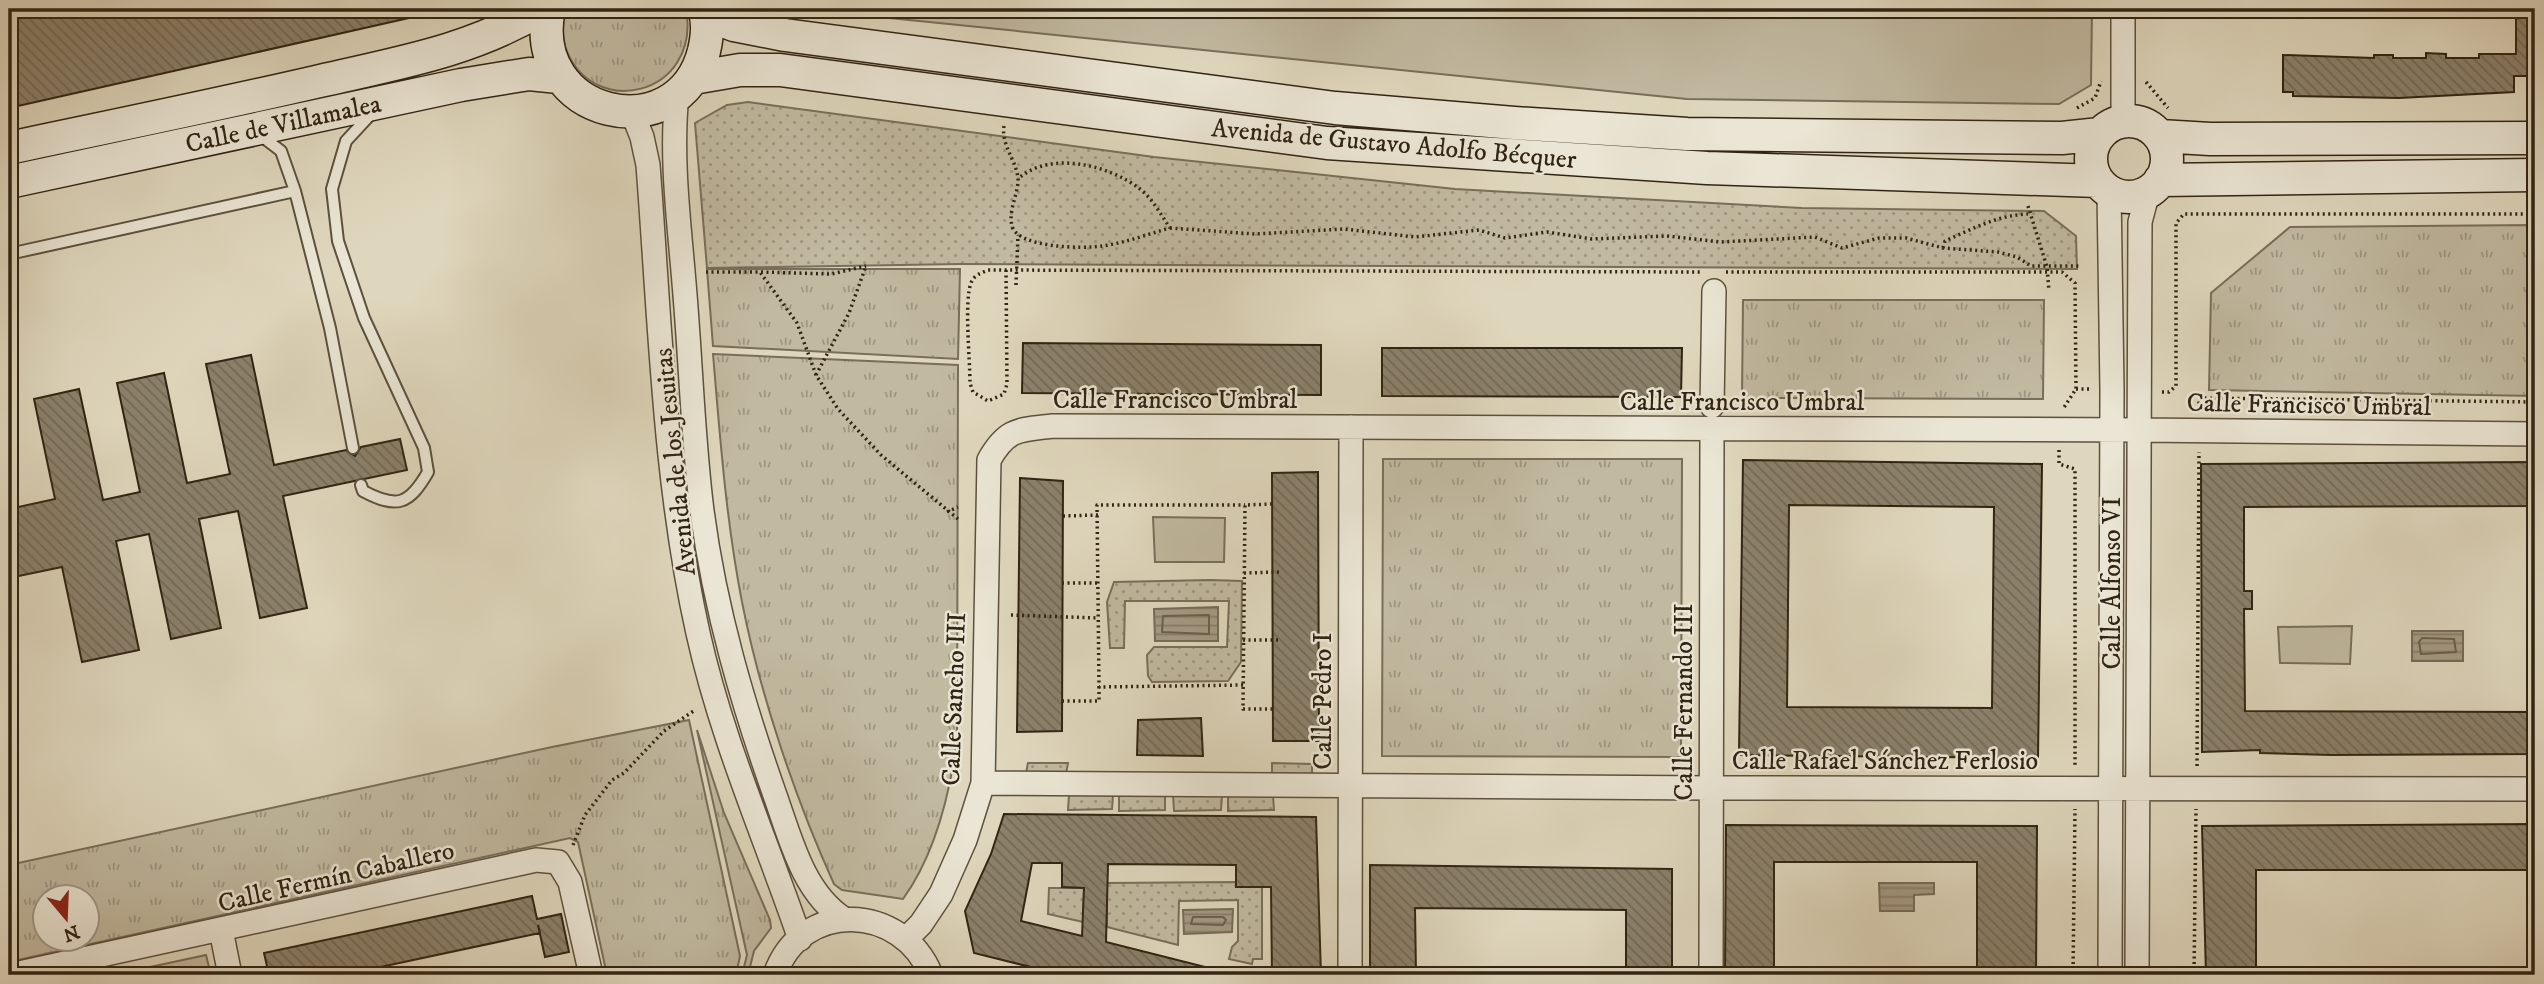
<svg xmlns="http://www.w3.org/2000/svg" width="2544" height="984" font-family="'IM FELL DW Pica',serif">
  <defs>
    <pattern id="grass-tufts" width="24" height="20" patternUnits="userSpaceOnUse" patternTransform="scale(1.75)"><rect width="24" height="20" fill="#c1b9a0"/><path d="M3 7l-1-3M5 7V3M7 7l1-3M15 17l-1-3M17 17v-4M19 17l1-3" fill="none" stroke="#9d9681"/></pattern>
    <pattern id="park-dots" width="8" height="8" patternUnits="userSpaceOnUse" patternTransform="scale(1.75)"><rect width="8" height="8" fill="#c1b9a0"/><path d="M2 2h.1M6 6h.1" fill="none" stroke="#9d9681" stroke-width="1.8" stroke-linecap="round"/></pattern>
    <pattern id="water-rules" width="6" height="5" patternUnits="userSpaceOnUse" patternTransform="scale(1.75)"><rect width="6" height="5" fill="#a49a83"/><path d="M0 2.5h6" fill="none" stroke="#867d6a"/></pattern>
    <pattern id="building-back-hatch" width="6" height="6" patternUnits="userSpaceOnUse" patternTransform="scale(1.75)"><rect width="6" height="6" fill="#8b816b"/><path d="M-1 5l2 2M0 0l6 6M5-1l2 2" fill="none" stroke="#726957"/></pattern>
  </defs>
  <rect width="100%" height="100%" fill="#dfd7bd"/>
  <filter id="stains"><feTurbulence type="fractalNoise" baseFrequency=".00286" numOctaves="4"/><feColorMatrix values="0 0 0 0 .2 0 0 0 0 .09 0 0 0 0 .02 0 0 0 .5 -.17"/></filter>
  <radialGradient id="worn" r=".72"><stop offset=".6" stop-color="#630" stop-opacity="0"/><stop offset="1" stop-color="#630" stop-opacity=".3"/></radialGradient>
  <path fill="url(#grass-tufts)" stroke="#796e5a" stroke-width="2" fill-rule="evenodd" d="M566,9H686C702,96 590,122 565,46C562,34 561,20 566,9Z
    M2535,225V396L2209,390L2211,293L2290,227Z
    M707,269H960L958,359L713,346Z
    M1743,300H2044L2043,399L1742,398Z
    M713,354L958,365L957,739C950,794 936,853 903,899L842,890L834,884C795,798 760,694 742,602C726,520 720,437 713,354Z
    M1383,459H1682L1681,757L1382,756Z
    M689,720L740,956L736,975H607L578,842L570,838L9,962V865L552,747ZM46,897H88V939H46Z
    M697,730L724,813L770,920L771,928L754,951L748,975H742L747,955Z
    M206,955L211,975H113Z"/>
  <path fill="url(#park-dots)" stroke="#796e5a" stroke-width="2" d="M748,102L1154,157L1455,189L1802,208L2044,211L2076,236L2077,269L960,264L707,268L695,123L727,105Z
    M1210,580L1242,581L1241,662L1228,681L1152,682L1148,676L1147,655L1154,647H1227L1229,601H1125L1124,648H1110L1107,602L1114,582Z
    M1028,763H1068L1066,774L1026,773Z
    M1272,763L1312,764V774H1272Z
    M1069,795H1113L1112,809L1068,810Z
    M1165,795V810L1119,811V796Z
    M1173,795H1222L1221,810L1174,811Z
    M1228,795L1273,796L1274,810L1228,811Z
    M1236,882V887H1262V959H1253L1252,964L1229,959L1232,947L1238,941V900L1179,901L1178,945L1107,927V883Z
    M1049,888H1084L1083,922L1048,914Z"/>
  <path fill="#c1b9a0" stroke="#796e5a" stroke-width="2" d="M800,9H2092L2091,85L2059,104L1687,99Z
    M1153,517L1225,518L1224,562H1155Z
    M2352,626L2350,664L2280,663L2278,627Z"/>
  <path fill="url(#water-rules)" stroke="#766b56" stroke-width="2" d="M1218,607V641H1155L1154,609Z
    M2412,631H2463V661H2412Z
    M1879,883H1934V894L1914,895V911H1880Z
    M1233,909L1232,932L1184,934L1183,910Z"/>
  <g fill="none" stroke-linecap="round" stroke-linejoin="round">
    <path stroke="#6a5f4b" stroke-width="2" d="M1209,615V634L1162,632L1163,616Z
      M2422,638L2454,639L2456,652L2421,654L2419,642Z
      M1223,917L1226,920L1223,925L1191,924L1193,917Z"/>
  </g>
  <path fill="url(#building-back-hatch)" stroke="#312413" stroke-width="2" fill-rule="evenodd" d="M9,9H417L418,16L9,108Z
    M2516,9H2535V71L2530,76H2514V92L2399,98L2293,96V92H2283V55L2374,58V55H2393V58H2426V53L2446,54V58H2479V54H2516Z
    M1023,343L1321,345V395L1022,393Z
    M1382,348H1682L1681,397L1382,396Z
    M251,355L274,465L346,450L355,456L361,447L400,439L407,470L283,496L307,608L260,618L238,511L199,519L221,628L171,639L149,534L116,541L139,650L82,662L62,567L9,578V509L55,499L34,399L79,389L103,500L140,492L117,383L164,373L187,483L230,474L206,364Z
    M1743,460L2042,464L2038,758L1739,755ZM1789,505L1994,507L1992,708L1787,707Z
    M2535,462V506L2244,507V591H2252V609H2244L2245,711L2535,712V754L2331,755L2260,753V750L2202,752L2201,464Z
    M1318,472L1319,741H1273L1272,473Z
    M1020,478L1063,481L1062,731L1017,732Z
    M1201,718L1203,756L1137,755L1138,720Z
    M1004,814L1316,817L1321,975H1272L1271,887H1236V865L1108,864L1106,942L1213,969L1212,975H1063L974,953L965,911L991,854ZM1032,863H1062V887L1084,888L1082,936L1021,921Z
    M2535,824V870H2256V975H2206L2202,826Z
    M1726,825L2037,826L2036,975H1977V862H1774V975H1725Z
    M1370,865L1672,869V975H1626V910L1415,908L1416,975H1370Z
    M532,896L537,919L561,914L569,952L545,957L538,925L540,933L343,975H269L264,953Z"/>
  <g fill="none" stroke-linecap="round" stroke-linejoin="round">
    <defs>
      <path id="lane" d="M260,135L281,151L295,191L330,328L353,448
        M9,254L295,191
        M361,485L363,491C397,509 409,505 428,472L424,448L364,318L338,241L332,189L346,141L371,114"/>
      <path id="street" d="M2123,9V122
        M677,94C670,161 680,229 685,295C691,367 693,440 702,511C715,610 743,705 776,798C791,841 804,893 844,919
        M632,112L642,137L648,165C660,320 664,481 698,633C721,738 765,837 800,939
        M2109,191L2112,390L2110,975
        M1712,406L1714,291
        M983,783L1711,788L2535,789
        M221,930L230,975
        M907,938L921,924L941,894L965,840L983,783L989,460C1007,428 1019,430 1053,426L2139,430L2535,434
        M10,975L536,860L558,862L570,882L591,975
        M775,975C801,899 902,903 931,975
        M1350,975L1351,427
        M1711,975L1712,429
        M2137,975L2140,222L2148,192"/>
      <path id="secondary" d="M549,9C526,117 678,153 704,51C707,38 709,22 704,9
        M706,14L734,25L785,35L1335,108L1514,123L1687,134L2062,138L2100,134
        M693,78L740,70H780L1327,143L1707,168L2098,181
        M2091 159a38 38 0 1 1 76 0a38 38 0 1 1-76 0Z
        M2160,136L2210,139L2535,138
        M9,148C113,126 217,105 320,81C398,63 471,51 541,9
        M2160,180L2535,175
        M9,182L461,85L529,74L559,77"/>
    </defs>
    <use href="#lane" stroke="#5c513e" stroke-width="14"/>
    <use href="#street" stroke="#5c513e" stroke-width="26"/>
    <use href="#secondary" stroke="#312413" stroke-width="35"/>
    <path stroke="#312413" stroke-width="3.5" stroke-dasharray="2 3.5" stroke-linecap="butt" d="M2146,82L2168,108
      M2077,108L2095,98L2101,81
      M1004,126C1001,145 1016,160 1018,178C1019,193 1008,209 1012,226C1018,248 1083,249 1102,246C1125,243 1148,234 1170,228C1161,215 1153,199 1140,189C1109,165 1050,150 1018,179
      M2028,206L2047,267L2049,291
      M1170,228L1255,234L1344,229L1415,237L1479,230L1505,238L1547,232L1592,239L1667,236L1721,242L1815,237L1842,248L1879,238H1906L1943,248L1998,252L2017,257L2031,266H2080
      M1943,248L1945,241C1972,229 1998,215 2028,214
      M1006,270L1007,384L1004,394L988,401L973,392L970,383C970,359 964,302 971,283C974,275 981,273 988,270L1701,272
      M706,272H760L797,323L816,375L838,409L881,455L958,519
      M761,272L831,274L866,266
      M1726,272H2062L2075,283L2076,389L2063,409
      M1016,285L1018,235
      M816,375L849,313L866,266
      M2076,389H2091
      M2162,392H2169L2176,386V223L2184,214H2535
      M2199,409V398L2535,402
      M2059,450V464L2075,469V767
      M1272,504L1245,505L1243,709H1273
      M947,512L958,507
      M1063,516L1098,515
      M1244,573L1279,572
      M1062,583H1098
      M1011,615L1098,618
      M1243,640H1279
      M1243,685L1099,687L1097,505H1245
      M1062,701H1099V687
      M2197,766L2199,452
      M573,845L585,815L612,780L624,773L664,731L695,710
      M2073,975L2075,809
      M2194,975L2196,809"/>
    <use href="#lane" stroke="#eae5d4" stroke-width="10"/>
    <use href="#street" stroke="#eae5d4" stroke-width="23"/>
    <use href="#secondary" stroke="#eae5d4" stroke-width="32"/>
  </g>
  <g text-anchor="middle" stroke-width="5" stroke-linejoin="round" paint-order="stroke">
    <g font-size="26" fill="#312413" stroke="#eae5d4">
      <text transform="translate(283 123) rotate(-12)" y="9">Calle de Villamalea</text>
      <text transform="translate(1394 143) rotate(5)" y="9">Avenida de Gustavo Adolfo Bécquer</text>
      <text x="1175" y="408">Calle Francisco Umbral</text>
      <text x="1742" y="410">Calle Francisco Umbral</text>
      <text transform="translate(2309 404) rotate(1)" y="9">Calle Francisco Umbral</text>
      <text transform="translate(674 462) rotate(-96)" y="9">Avenida de los Jesuitas</text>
      <text transform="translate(2111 583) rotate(-90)" y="9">Calle Alfonso VI</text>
      <text transform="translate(953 699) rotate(-88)" y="9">Calle Sancho III</text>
      <text transform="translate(1322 701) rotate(-90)" y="9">Calle Pedro I</text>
      <text transform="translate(1683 702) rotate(-90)" y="9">Calle Fernando III</text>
      <text x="1885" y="769">Calle Rafael Sánchez Ferlosio</text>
      <text transform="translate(336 876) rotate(-13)" y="9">Calle Fermín Caballero</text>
    </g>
  </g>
  <rect width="2544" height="984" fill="none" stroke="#dfd7bd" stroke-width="35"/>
  <rect x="10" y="10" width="2523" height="963" fill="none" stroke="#312413" stroke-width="3.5"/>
  <rect x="18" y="18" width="2509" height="949" fill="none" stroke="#312413" stroke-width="2"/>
  <g transform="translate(66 918) rotate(161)"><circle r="33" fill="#eae5d4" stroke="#a09887" stroke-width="2"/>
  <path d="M0-5L12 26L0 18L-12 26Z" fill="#8f2418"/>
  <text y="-10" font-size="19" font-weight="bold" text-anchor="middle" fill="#312413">N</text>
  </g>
  <rect width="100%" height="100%" filter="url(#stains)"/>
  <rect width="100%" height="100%" fill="url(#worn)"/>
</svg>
